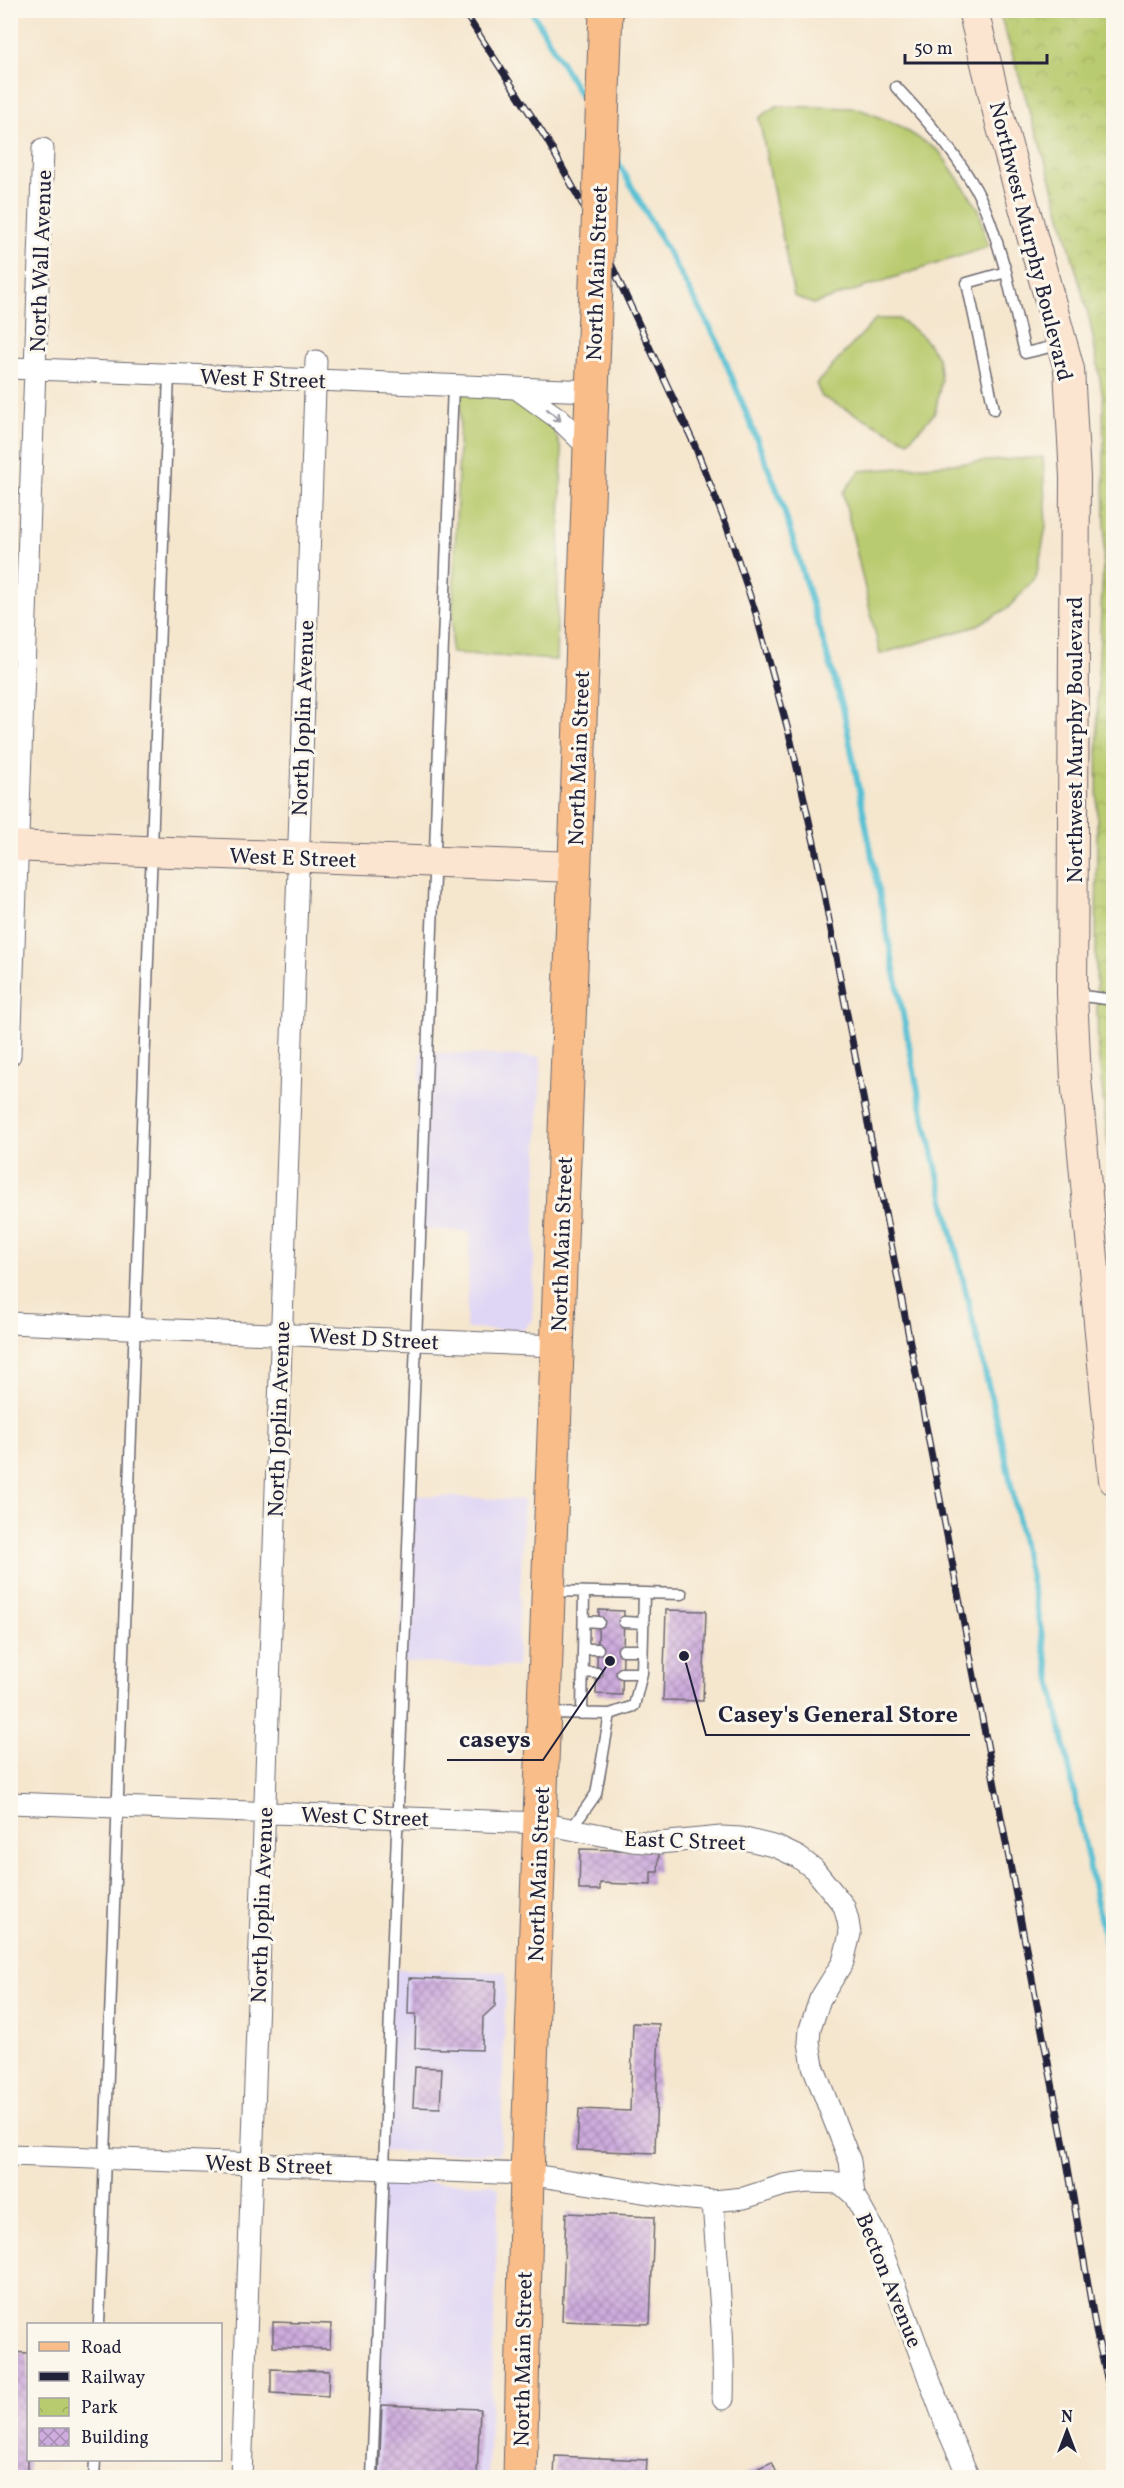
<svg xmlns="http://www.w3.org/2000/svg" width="1124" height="2488" font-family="Vollkorn,serif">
  <defs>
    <pattern id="park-crowns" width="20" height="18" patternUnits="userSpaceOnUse" patternTransform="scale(1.5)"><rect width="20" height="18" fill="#b9cb6f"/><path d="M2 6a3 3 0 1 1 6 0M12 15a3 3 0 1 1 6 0" fill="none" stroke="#9fae61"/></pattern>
    <pattern id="building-cross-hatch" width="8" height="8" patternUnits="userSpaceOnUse" patternTransform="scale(1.5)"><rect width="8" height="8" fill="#ceacdd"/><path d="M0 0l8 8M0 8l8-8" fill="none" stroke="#a78cb4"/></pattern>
  </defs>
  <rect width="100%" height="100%" fill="#fbf7ec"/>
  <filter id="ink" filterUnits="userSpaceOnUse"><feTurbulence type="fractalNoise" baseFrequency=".0167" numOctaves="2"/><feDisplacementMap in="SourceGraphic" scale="12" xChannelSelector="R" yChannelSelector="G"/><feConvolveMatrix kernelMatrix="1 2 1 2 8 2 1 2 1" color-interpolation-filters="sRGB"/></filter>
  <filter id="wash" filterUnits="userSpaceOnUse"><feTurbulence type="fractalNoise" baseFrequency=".008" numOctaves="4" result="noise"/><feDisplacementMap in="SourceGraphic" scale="24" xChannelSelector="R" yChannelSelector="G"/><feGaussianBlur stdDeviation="1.35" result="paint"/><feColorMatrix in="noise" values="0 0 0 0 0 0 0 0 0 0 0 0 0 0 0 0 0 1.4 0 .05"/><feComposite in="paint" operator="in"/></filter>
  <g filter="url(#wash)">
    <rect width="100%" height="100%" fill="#f5e6ce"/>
    <path fill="#dfd5f5" d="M421,1052L541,1057L532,1320L523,1330L466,1329L470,1232L414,1228Z
      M406,1495L524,1500L517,1667L400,1662Z
      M389,1969L506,1972L501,2146L498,2154L382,2151Z
      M379,2181L492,2184L499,2189L488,2477L367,2478Z"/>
    <path fill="#b9cb6f" stroke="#6e7655" stroke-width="1.5" d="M776,106L857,108L898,125L939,151L979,209L988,247L813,304L794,296L759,118Z
      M876,319H899L922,336L938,357L941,381L935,413L908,441L822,397L816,384Z
      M461,393C507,398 553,400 562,456L556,660L451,653Z
      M1043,457L1046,527L1036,578L1008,608L974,627L880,654L843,493L860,471Z"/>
    <path fill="url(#park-crowns)" stroke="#6e7655" stroke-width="1.5" d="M999,11H1113V1189L1098,1050L1096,963L1098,677L1105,526L1103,397L1090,321L1052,183Z"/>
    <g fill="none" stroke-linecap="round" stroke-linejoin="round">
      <path stroke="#57c0d3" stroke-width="6" d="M531,10L590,112
        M614,155L717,340L781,500L843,708L919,1096L1004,1451L1114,1986"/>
    </g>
    <g id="blocks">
      <path fill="url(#building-cross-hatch)" d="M599,1610L624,1611L622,1695L596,1694Z
        M666,1610L706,1611L703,1701L663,1700Z
        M580,1849L659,1851L658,1872H651V1885L600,1883V1890H579Z
        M409,1978L496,1981L495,2006L483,2017L482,2050L415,2048L416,2014H408Z
        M633,2023L659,2024L655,2153L577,2150L579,2109L630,2111Z
        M415,2067L442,2068L440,2108L413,2107Z
        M566,2213L654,2217L650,2324L562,2321Z
        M273,2322L331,2324L330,2349L273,2347Z
        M10,2352L28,2353V2474L59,2476V2478H10Z
        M271,2369L329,2371L328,2396L271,2393Z
        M382,2405L480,2409L477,2478H379Z
        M555,2456L647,2460L646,2478H554Z
        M772,2462L779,2478H736Z"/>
    </g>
  </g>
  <g filter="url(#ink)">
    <use href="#blocks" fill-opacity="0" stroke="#6c676e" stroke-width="1.5"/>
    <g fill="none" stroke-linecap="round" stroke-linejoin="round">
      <defs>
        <path id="lane" d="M896,87C923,116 951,147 971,181C988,208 997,242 1006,272
          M994,409L967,283L1006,272L1025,353L1059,345
          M1075,995L1114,1000
          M551,1591L644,1593L642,1673L634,1706L610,1714L596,1794L572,1828
          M644,1593L682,1594
          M584,1621L599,1622
          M624,1622L644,1623
          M583,1649H598
          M623,1650H642
          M583,1672L597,1673
          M622,1673H642
          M547,1713L610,1714
          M582,1714L584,1592
          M99,2324L169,374
          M94,2478L95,2460
          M372,2478L453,385"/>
        <path id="street" d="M10,368L592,391
          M516,388L559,419L589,448
          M10,1055L43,149
          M10,1323L557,1346
          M10,1803L540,1823L632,1841L659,1843L721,1837L741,1838L777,1847L798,1857L814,1869L844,1906L848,1921L850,1934L843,1962L820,1999L810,2029L809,2042L813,2066L850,2161L854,2195
          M10,2155L527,2174L680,2198L713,2201L744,2198L784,2185L807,2182L840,2183L854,2195L876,2235L948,2430L969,2478
          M713,2201C717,2267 725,2333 723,2399
          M241,2478L316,361"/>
        <path id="secondary" d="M973,10L1001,124L1069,369L1075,477L1072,994L1076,1079L1114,1480
          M10,846L575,867"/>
        <path id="primary" d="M520,2478L527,2174L594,338"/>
      </defs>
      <use href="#lane" stroke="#6c676e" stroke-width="13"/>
      <use href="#street" stroke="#6c676e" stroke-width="23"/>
      <use href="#secondary" stroke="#6c676e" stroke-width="32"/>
      <use href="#primary" stroke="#6c676e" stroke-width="35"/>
      <use href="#lane" stroke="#fff" stroke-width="10"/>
      <use href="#street" stroke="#fff" stroke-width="21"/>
      <use href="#secondary" stroke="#fce5d0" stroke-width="30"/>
      <use href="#primary" stroke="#f8bd89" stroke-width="33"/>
      <defs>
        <path id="rail" d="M463,10L547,140L590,218L695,446L727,527L756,614L791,741L815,847L1066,2156L1096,2331L1114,2408"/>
      </defs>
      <use href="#rail" stroke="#22223b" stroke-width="7"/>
      <use href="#rail" stroke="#fbf7ec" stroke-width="4.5" stroke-dasharray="14" stroke-linecap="butt"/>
      <defs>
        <path id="primary-bridge" d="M594,338L606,10"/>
      </defs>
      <use href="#primary-bridge" stroke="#6c676e" stroke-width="35" stroke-linecap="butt"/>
      <use href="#primary-bridge" stroke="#f8bd89" stroke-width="33"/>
    </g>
    <defs><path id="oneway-shaft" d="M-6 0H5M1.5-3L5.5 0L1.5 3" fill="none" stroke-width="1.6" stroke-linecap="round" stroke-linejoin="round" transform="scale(1.5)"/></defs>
    <use stroke="#9c9ca7" href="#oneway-shaft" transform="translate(554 415) rotate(41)"/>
  </g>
  <g text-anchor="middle" stroke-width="6" stroke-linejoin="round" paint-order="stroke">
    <g font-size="22" fill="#22223b" stroke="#fbf7ec">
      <text transform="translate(1032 241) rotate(76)" y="8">Northwest Murphy Boulevard</text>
      <text transform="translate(40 261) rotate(-88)" y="8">North Wall Avenue</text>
      <text transform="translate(596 273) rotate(-88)" y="8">North Main Street</text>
      <text transform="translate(263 378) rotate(2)" y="8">West F Street</text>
      <text transform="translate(302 718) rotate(-88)" y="8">North Joplin Avenue</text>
      <text transform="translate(1074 740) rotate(-90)" y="8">Northwest Murphy Boulevard</text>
      <text transform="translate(578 758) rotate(-88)" y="8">North Main Street</text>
      <text transform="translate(293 857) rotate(2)" y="8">West E Street</text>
      <text transform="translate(561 1244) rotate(-88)" y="8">North Main Street</text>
      <text transform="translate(374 1338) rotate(3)" y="8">West D Street</text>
      <text transform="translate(278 1419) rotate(-88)" y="8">North Joplin Avenue</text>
      <text transform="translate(365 1816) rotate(2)" y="8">West C Street</text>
      <text transform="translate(685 1840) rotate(2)" y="8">East C Street</text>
      <text transform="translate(538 1874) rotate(-88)" y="8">North Main Street</text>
      <text transform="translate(261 1905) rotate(-88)" y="8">North Joplin Avenue</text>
      <text transform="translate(269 2164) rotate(2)" y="8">West B Street</text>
      <text transform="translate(890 2280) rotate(68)" y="8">Becton Avenue</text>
      <text transform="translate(522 2359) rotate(-89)" y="8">North Main Street</text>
    </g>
  </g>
  <path fill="none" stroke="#22223b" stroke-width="2" d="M684 1656L706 1735H970M610 1661L543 1760H447"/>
  <g fill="#22223b" stroke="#fbf7ec" stroke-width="2">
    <circle cx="684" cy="1656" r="6"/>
    <circle cx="610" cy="1661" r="6"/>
  </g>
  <g font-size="24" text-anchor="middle" font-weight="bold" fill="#22223b" stroke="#fbf7ec" stroke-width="6" stroke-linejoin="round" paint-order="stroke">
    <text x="838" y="1722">Casey's General Store</text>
    <text x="495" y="1747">caseys</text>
  </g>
  <rect width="1124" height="2488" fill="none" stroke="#fbf7ec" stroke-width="36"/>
  <rect x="27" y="2323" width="195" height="138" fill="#fbf7ec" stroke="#a4a2a5" stroke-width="1.5"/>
  <rect x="39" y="2342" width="30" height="9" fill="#f8bd89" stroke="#a4a2a5" stroke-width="1.5"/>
  <text x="81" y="2353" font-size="18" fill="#22223b">Road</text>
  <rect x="39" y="2372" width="30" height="9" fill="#22223b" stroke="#a4a2a5" stroke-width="1.5"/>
  <text x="81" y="2383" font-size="18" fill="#22223b">Railway</text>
  <rect x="39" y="2398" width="30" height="18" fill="url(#park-crowns)" stroke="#a4a2a5" stroke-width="1.5"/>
  <text x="81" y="2413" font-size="18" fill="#22223b">Park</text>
  <rect x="39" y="2428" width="30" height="18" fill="url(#building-cross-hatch)" stroke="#a4a2a5" stroke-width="1.5"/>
  <text x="81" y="2443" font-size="18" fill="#22223b">Building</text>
  <g transform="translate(1067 2431)" stroke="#fbf7ec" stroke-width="4.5" paint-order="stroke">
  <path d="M0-4.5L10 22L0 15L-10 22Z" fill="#22223b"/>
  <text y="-9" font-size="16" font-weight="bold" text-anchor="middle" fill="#22223b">N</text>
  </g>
  <path d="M905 54v9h142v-9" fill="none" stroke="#22223b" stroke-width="3"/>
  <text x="914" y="54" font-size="18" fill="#22223b" stroke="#fbf7ec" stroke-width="4.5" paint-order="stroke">50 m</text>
</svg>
